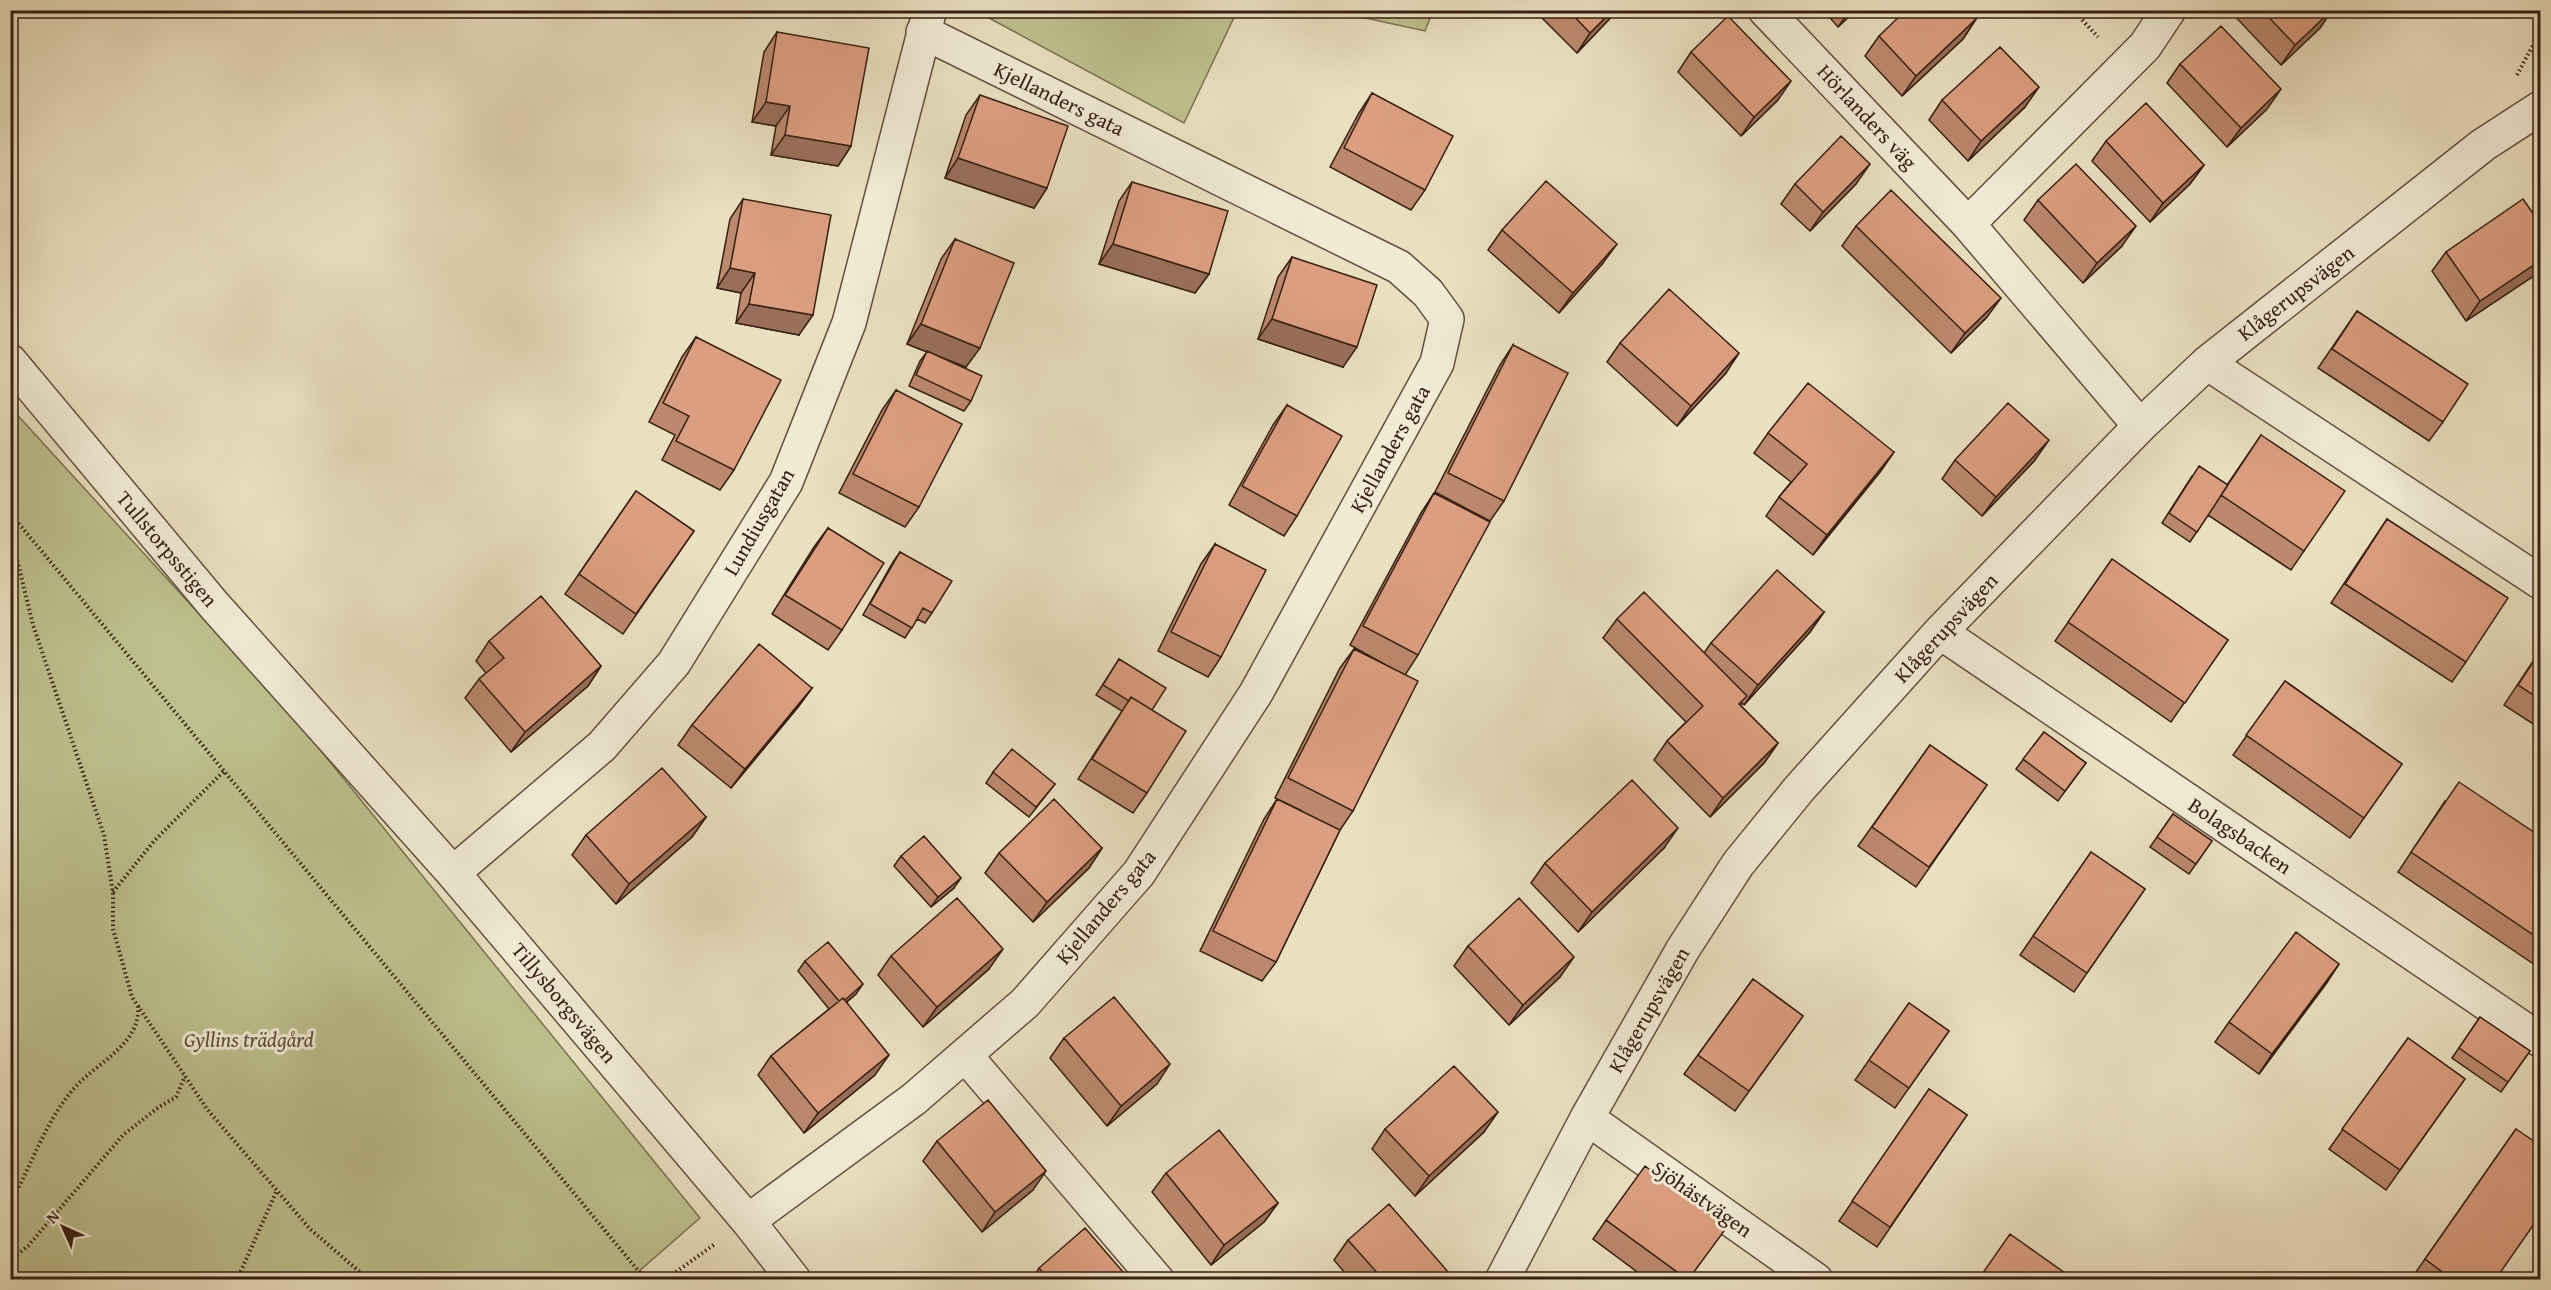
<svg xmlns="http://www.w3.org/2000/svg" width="2551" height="1290" font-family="'Gentium Book Plus',serif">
  <rect width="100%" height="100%" fill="#e9e0c0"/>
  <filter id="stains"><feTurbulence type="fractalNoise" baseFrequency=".00333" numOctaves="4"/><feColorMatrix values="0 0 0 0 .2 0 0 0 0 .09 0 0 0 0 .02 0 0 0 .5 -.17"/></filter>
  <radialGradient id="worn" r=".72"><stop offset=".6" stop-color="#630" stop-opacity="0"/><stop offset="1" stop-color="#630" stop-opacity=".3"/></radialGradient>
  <path fill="#bdc08e" stroke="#7a7050" stroke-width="1.5" d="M976,11H1237L1184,123Z
    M1333,11H1433L1425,31Z
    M10,407L296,720L700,1218L630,1279H11Z"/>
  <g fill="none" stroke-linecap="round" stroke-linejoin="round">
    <defs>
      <path id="minor" d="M1765,10L1968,224L2140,426
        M1968,224L2145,46L2169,10
        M10,361L214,605L453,873L748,1221L794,1280
        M2207,363L2540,582
        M1940,632L2540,1040
        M453,873L602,746L674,663L786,482L849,323L929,13
        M965,1055L1157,1280
        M1587,1118L1816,1280
        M748,1221L914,1099L1025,1003L1139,873L1256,693L1437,363L1447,319L1428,293L1399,267L923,32
        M1502,1280L1587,1118L1683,949L1738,864L1799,789L1940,632L2140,426L2207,363L2483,145L2540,108"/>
    </defs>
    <use href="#minor" stroke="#634f3d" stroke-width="36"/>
    <path stroke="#361f11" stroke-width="4" stroke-dasharray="1.5 3" stroke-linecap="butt" d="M2073,10L2098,37
      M2517,75L2540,32
      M10,513L646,1280
      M10,530L33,625L104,835L113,893V929L132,997L207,1109L310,1229L369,1280
      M113,892L154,841L224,771
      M10,1203C33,1164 46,1117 79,1083C101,1061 141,1042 138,1006
      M10,1260L28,1246L123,1135L159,1107L176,1097L185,1076
      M237,1280L277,1190
      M665,1280L715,1244"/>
    <use href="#minor" stroke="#f1ebd6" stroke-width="33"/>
  </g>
  <path fill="#bc886e" stroke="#361f11" stroke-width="1.5" d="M1536,10H1618L1577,53L1535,11Z
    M1823,10H1856L1838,27Z
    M2229,10H2332L2320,28L2281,65Z
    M1976,19L1963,39L1902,96L1865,56L1879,36Z
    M777,32L851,146L838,166L771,155L776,126L752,122L764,52Z
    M1691,52L1778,100L1741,136L1678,72Z
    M2180,64L2267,109L2227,147L2167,83Z
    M1372,93L1425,190L1411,210L1330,167L1359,113Z
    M980,95L1047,188L1034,208L945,178L966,115Z
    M1942,100L2025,107L1968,161L1929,120Z
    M2106,141L2204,165L2190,184L2150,222L2092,161Z
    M1132,182L1209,274L1195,293L1099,264L1119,201Z
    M1795,184H1856L1810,231L1781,204Z
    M743,199L799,335L736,323L741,293L717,288L730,219Z
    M2038,200L2122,246L2083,283L2024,220Z
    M2541,225V271L2466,321L2432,271L2446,252Z
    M1856,226L1987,317L1951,353L1842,246Z
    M1502,230L1603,263L1559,313L1488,250Z
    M955,239L966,367L942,357L971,401L964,411L909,386L920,361L927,352L907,344L941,259Z
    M1292,257L1343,367L1258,339L1278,277Z
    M2357,311L2443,422L2429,441L2318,368Z
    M696,337L734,470L720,490L662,460L675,435L649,422L682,357Z
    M1620,343L1726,373L1677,426L1607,362Z
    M1513,345L1504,501L1490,521L1435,492L1500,365Z
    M896,390L919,507L905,527L839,493L882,410Z
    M1287,405L1297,516L1284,536L1229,505L1273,425Z
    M1768,433L1894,452L1880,472L1813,555L1766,516L1779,497L1791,482L1754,453Z
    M2261,435L2304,551L2291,570L2208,515L2190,542L2162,523L2192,476L2227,485Z
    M1955,460H2035L1982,516L1942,479Z
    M636,491L694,531L623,634L565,594Z
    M1434,493L1418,655L1405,675L1353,811L1340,830L1276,962L1262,981L1200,951L1264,819L1277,799L1302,811L1275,798L1340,668L1354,649L1391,668L1350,645L1421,513Z
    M2387,519L2466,662L2452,682L2331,603Z
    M828,528L842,630L828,650L772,614L814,547Z
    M1215,544L1221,657L1208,677L1158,651L1201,564Z
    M900,552L932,613L925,623L917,619L905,638L863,615L893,562Z
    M2112,559L2228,640L2171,722L2055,641Z
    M1824,612L1810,632L1744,705L1742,703L1741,706L1778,743L1764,763L1710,817L1654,760L1667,741L1686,722L1603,638L1617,619L1704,653L1711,643Z
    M489,641L601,666L588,686L511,752L465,698L479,679L486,673L476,661Z
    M2541,649V729L2504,705Z
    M1119,659L1152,710L1147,793L1133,813L1078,779L1122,711L1096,695Z
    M2285,681L2402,764L2350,838L2233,755Z
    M812,688L798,707L731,788L678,745L692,725Z
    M2044,732L2086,763L2058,801L2016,769Z
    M1930,745L1987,785L1916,887L1858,846Z
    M993,772L1055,784L1029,817L986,783Z
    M2445,801L2541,837V963L2538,967L2398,872Z
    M2173,814L2212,841L2189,874L2150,847Z
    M706,817L692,837L616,904L572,855L586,835Z
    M1102,848L1089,868L1033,922L985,873L999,853Z
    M1664,848L1578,932L1531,883L1545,863Z
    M2091,852L2145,889L2074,992L2020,955Z
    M901,856L954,888L931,907L894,866Z
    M1468,946L1560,977L1509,1025L1454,966Z
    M891,956L989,969L923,1027L878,975Z
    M805,961L856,994L847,1002L875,1075L804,1133L758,1075L771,1056L829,1009L798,971Z
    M2339,964L2259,1074L2215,1042L2229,1022Z
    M1753,979L1803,1016L1735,1111L1684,1074Z
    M1909,1003L1949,1031L1895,1108L1855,1080Z
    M2480,1017L2530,1051L2501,1092L2452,1058Z
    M1064,1038L1157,1084L1107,1126L1050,1058Z
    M2408,1038L2465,1079L2386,1190L2329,1149Z
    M1929,1089L1967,1115L1877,1247L1839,1221Z
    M1385,1129L1484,1132L1415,1196L1372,1149Z
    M2516,1129L2495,1280H2412L2411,1279Z
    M937,1141L1033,1190L982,1232L923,1161Z
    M1166,1173L1278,1203L1264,1222L1211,1265L1152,1192Z
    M1606,1220L1689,1280H1648L1593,1239Z
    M1348,1240L1445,1280H1351L1334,1260Z
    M1039,1268L1130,1280H1032Z"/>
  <path fill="#996f5a" stroke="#361f11" stroke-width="1.5" d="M1613,10H1618L1577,53L1590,33Z
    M1850,10H1856L1838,27Z
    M2332,10L2320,28L2281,65L2295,45Z
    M1976,19L1963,39L1902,96L1916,76Z
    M1791,81L1778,100L1741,136L1754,117Z
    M2039,87L2025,107L1968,161L1981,141Z
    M2281,89L2267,109L2227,147L2241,128Z
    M766,102L790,106L776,126L752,122Z
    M785,135L851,146L838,166L771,155Z
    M958,158L1047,188L1034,208L945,178Z
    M1870,164L1856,184L1810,231L1823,212Z
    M2204,165L2190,184L2150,222L2163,203Z
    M2136,226L2122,246L2083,283L2097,263Z
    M1113,244L1209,274L1195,293L1099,264Z
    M1617,244L1603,263L1559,313L1573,293Z
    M2541,260V271L2466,321L2480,301Z
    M730,268L755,273L741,293L717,288Z
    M2001,298L1987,317L1951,353L1965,333Z
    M749,304L813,315L799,335L736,323Z
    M1272,319L1357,347L1343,367L1258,339Z
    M921,324L980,348L966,367L907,344Z
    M1739,353L1726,373L1677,426L1691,406Z
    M2049,440L2035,460L1982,516L1996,497Z
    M1894,452L1880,472L1813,555L1827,535Z
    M1824,612L1810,632L1744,705L1758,685Z
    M601,666L588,686L511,752L525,732Z
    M812,688L798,707L731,788L745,769Z
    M1778,743L1764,763L1710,817L1723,798Z
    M706,817L692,837L616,904L629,884Z
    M1678,828L1664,848L1578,932L1592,912Z
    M1102,848L1089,868L1033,922L1047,902Z
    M961,878L954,888L931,907L938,897Z
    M1003,949L989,969L923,1027L937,1007Z
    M1574,957L1560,977L1509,1025L1523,1005Z
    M2339,964L2326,984L2259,1074L2272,1054Z
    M863,984L856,994L833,1013L840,1003Z
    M889,1055L875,1075L804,1133L818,1113Z
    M1170,1064L1157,1084L1107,1126L1121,1106Z
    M1498,1112L1484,1132L1415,1196L1429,1176Z
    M1046,1171L1033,1190L982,1232L995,1212Z
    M1278,1203L1264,1222L1211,1265L1224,1245Z"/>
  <path fill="#db9e80" stroke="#361f11" stroke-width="1.5" d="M1568,10H1613L1590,33Z
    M1906,10H1968L1976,19L1916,76L1879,36Z
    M2262,10H2332L2295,45Z
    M1728,16L1791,81L1754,117L1691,52Z
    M2221,26L2281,89L2241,128L2180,64Z
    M777,32L869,48L851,146L785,135L790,106L766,102Z
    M2000,47L2039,87L1981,141L1942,100Z
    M1372,93L1453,136L1425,190L1344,148Z
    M980,95L1068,126L1047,188L958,158Z
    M2146,103L2204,165L2163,203L2106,141Z
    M1841,136L1870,164L1823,212L1795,184Z
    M2076,164L2136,226L2097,263L2038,200Z
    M1546,181L1617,244L1573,293L1502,230Z
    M1132,182L1228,211L1209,274L1113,244Z
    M1891,190L2001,298L1965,333L1856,226Z
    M743,199L831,215L813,315L749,304L755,273L730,268Z
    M2523,199L2541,225V260L2480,301L2446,252Z
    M955,239L1014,263L980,348L921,324Z
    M1292,257L1377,285L1357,347L1272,319Z
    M1669,289L1739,353L1691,406L1620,343Z
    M2357,311L2468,384L2443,422L2332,349Z
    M696,337L781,380L734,470L676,441L689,416L663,403Z
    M1513,345L1568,373L1504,501L1448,473Z
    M927,351L982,376L971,401L916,375Z
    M1808,383L1894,452L1827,535L1779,497L1807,464L1768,433Z
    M896,390L962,424L919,507L853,474Z
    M2008,403L2049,440L1996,497L1955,460Z
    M1287,405L1342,436L1297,516L1242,486Z
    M2261,435L2345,491L2304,551L2221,495Z
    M2199,466L2228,485L2197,532L2169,513Z
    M636,491L694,531L636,614L579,574Z
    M1434,493L1490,522L1418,655L1363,626Z
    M2387,519L2508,598L2466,662L2345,584Z
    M828,528L884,563L842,630L785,595Z
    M1215,544L1266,570L1221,657L1171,632Z
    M900,552L952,581L932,613L923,608L912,628L870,604Z
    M2112,559L2228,640L2185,703L2068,622Z
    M1777,570L1824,612L1758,685L1711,643Z
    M1644,592L1747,696L1739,704L1778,743L1723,798L1667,741L1703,706L1617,619Z
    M541,596L601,666L525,732L479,679L504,658L489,641Z
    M759,644L812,688L745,769L692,725Z
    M1354,649L1418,681L1353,811L1288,778Z
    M2541,650V700L2518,685Z
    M1119,659L1166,688L1152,710L1131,697L1129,701L1103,685Z
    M2285,681L2402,764L2364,818L2246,735Z
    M1131,697L1186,731L1147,793L1092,759Z
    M2044,732L2086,763L2065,791L2023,759Z
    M1930,745L1987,785L1929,867L1872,827Z
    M1012,749L1055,784L1036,807L993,772Z
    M662,768L706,817L629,884L586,835Z
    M1632,780L1678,828L1592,912L1545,863Z
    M2459,782L2541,837V940L2411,852Z
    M1054,799L1102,848L1047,902L999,853Z
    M1277,799L1340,830L1276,962L1213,931Z
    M2173,814L2212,841L2196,864L2157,837Z
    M924,836L961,878L938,897L901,856Z
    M2091,852L2145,889L2087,973L2033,936Z
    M957,898L1003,949L937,1007L891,956Z
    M1519,898L1574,957L1523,1005L1468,946Z
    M2296,932L2339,964L2272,1054L2229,1022Z
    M828,942L863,984L845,1000L843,998L839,1001L805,961Z
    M1753,979L1803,1016L1749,1091L1698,1055Z
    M1114,997L1170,1064L1121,1106L1064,1038Z
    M843,998L889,1055L818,1113L771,1056Z
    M1909,1003L1949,1031L1909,1088L1869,1060Z
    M2480,1017L2530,1051L2508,1082L2459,1048Z
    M2408,1038L2465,1079L2400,1170L2342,1129Z
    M1454,1066L1498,1112L1429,1176L1385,1129Z
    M1929,1089L1967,1115L1890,1227L1852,1201Z
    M988,1100L1046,1171L995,1212L937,1141Z
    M2516,1129L2541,1146V1214L2495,1280H2453L2425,1259Z
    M1219,1130L1278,1203L1224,1245L1166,1173Z
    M1645,1166L1727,1227L1688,1280L1606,1220Z
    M1389,1204L1449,1273L1442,1280H1376L1380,1276L1348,1240Z
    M1085,1228L1130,1280H1049L1039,1268Z
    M2010,1234L2075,1280H1978Z
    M1567,1274L1574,1280H1562Z"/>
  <g text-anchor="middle" stroke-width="6" stroke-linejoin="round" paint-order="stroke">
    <g font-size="21" fill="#361f11" stroke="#f1ebd6">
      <text transform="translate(1059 99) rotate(26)" y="7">Kjellanders gata</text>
      <text transform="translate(1867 117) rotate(47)" y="7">Hörlanders väg</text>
      <text transform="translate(2296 293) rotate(-38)" y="7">Klågerupsvägen</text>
      <text transform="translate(1390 449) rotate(-61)" y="7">Kjellanders gata</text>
      <text transform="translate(759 522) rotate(-60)" y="7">Lundiusgatan</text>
      <text transform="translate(167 549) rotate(50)" y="7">Tullstorpsstigen</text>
      <text transform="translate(1946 628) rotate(-47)" y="7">Klågerupsvägen</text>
      <text transform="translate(2240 836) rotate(34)" y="7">Bolagsbacken</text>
      <text transform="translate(1106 907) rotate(-50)" y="7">Kjellanders gata</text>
      <text transform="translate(564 1003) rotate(50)" y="7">Tillysborgsvägen</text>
      <text transform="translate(1649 1010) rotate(-60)" y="7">Klågerupsvägen</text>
      <text transform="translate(1702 1199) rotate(35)" y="7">Sjöhästvägen</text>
    </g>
    <g font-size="21" font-style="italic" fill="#5e4f36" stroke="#f1ebd6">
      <text x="249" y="1047">Gyllins trädgård</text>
    </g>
  </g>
  <rect width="2551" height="1290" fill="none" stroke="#e9e0c0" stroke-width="36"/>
  <rect x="12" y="12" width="2527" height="1266" fill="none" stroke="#361f11" stroke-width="3"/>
  <rect x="18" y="18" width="2515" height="1254" fill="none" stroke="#361f11" stroke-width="1.5"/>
  <g transform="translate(63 1227) rotate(315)" stroke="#f1ebd6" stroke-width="4.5" paint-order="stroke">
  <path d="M0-4.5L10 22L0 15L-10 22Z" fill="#361f11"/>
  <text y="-9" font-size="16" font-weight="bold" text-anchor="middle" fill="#361f11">N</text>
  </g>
  <rect width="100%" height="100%" filter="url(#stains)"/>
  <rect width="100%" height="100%" fill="url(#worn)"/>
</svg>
